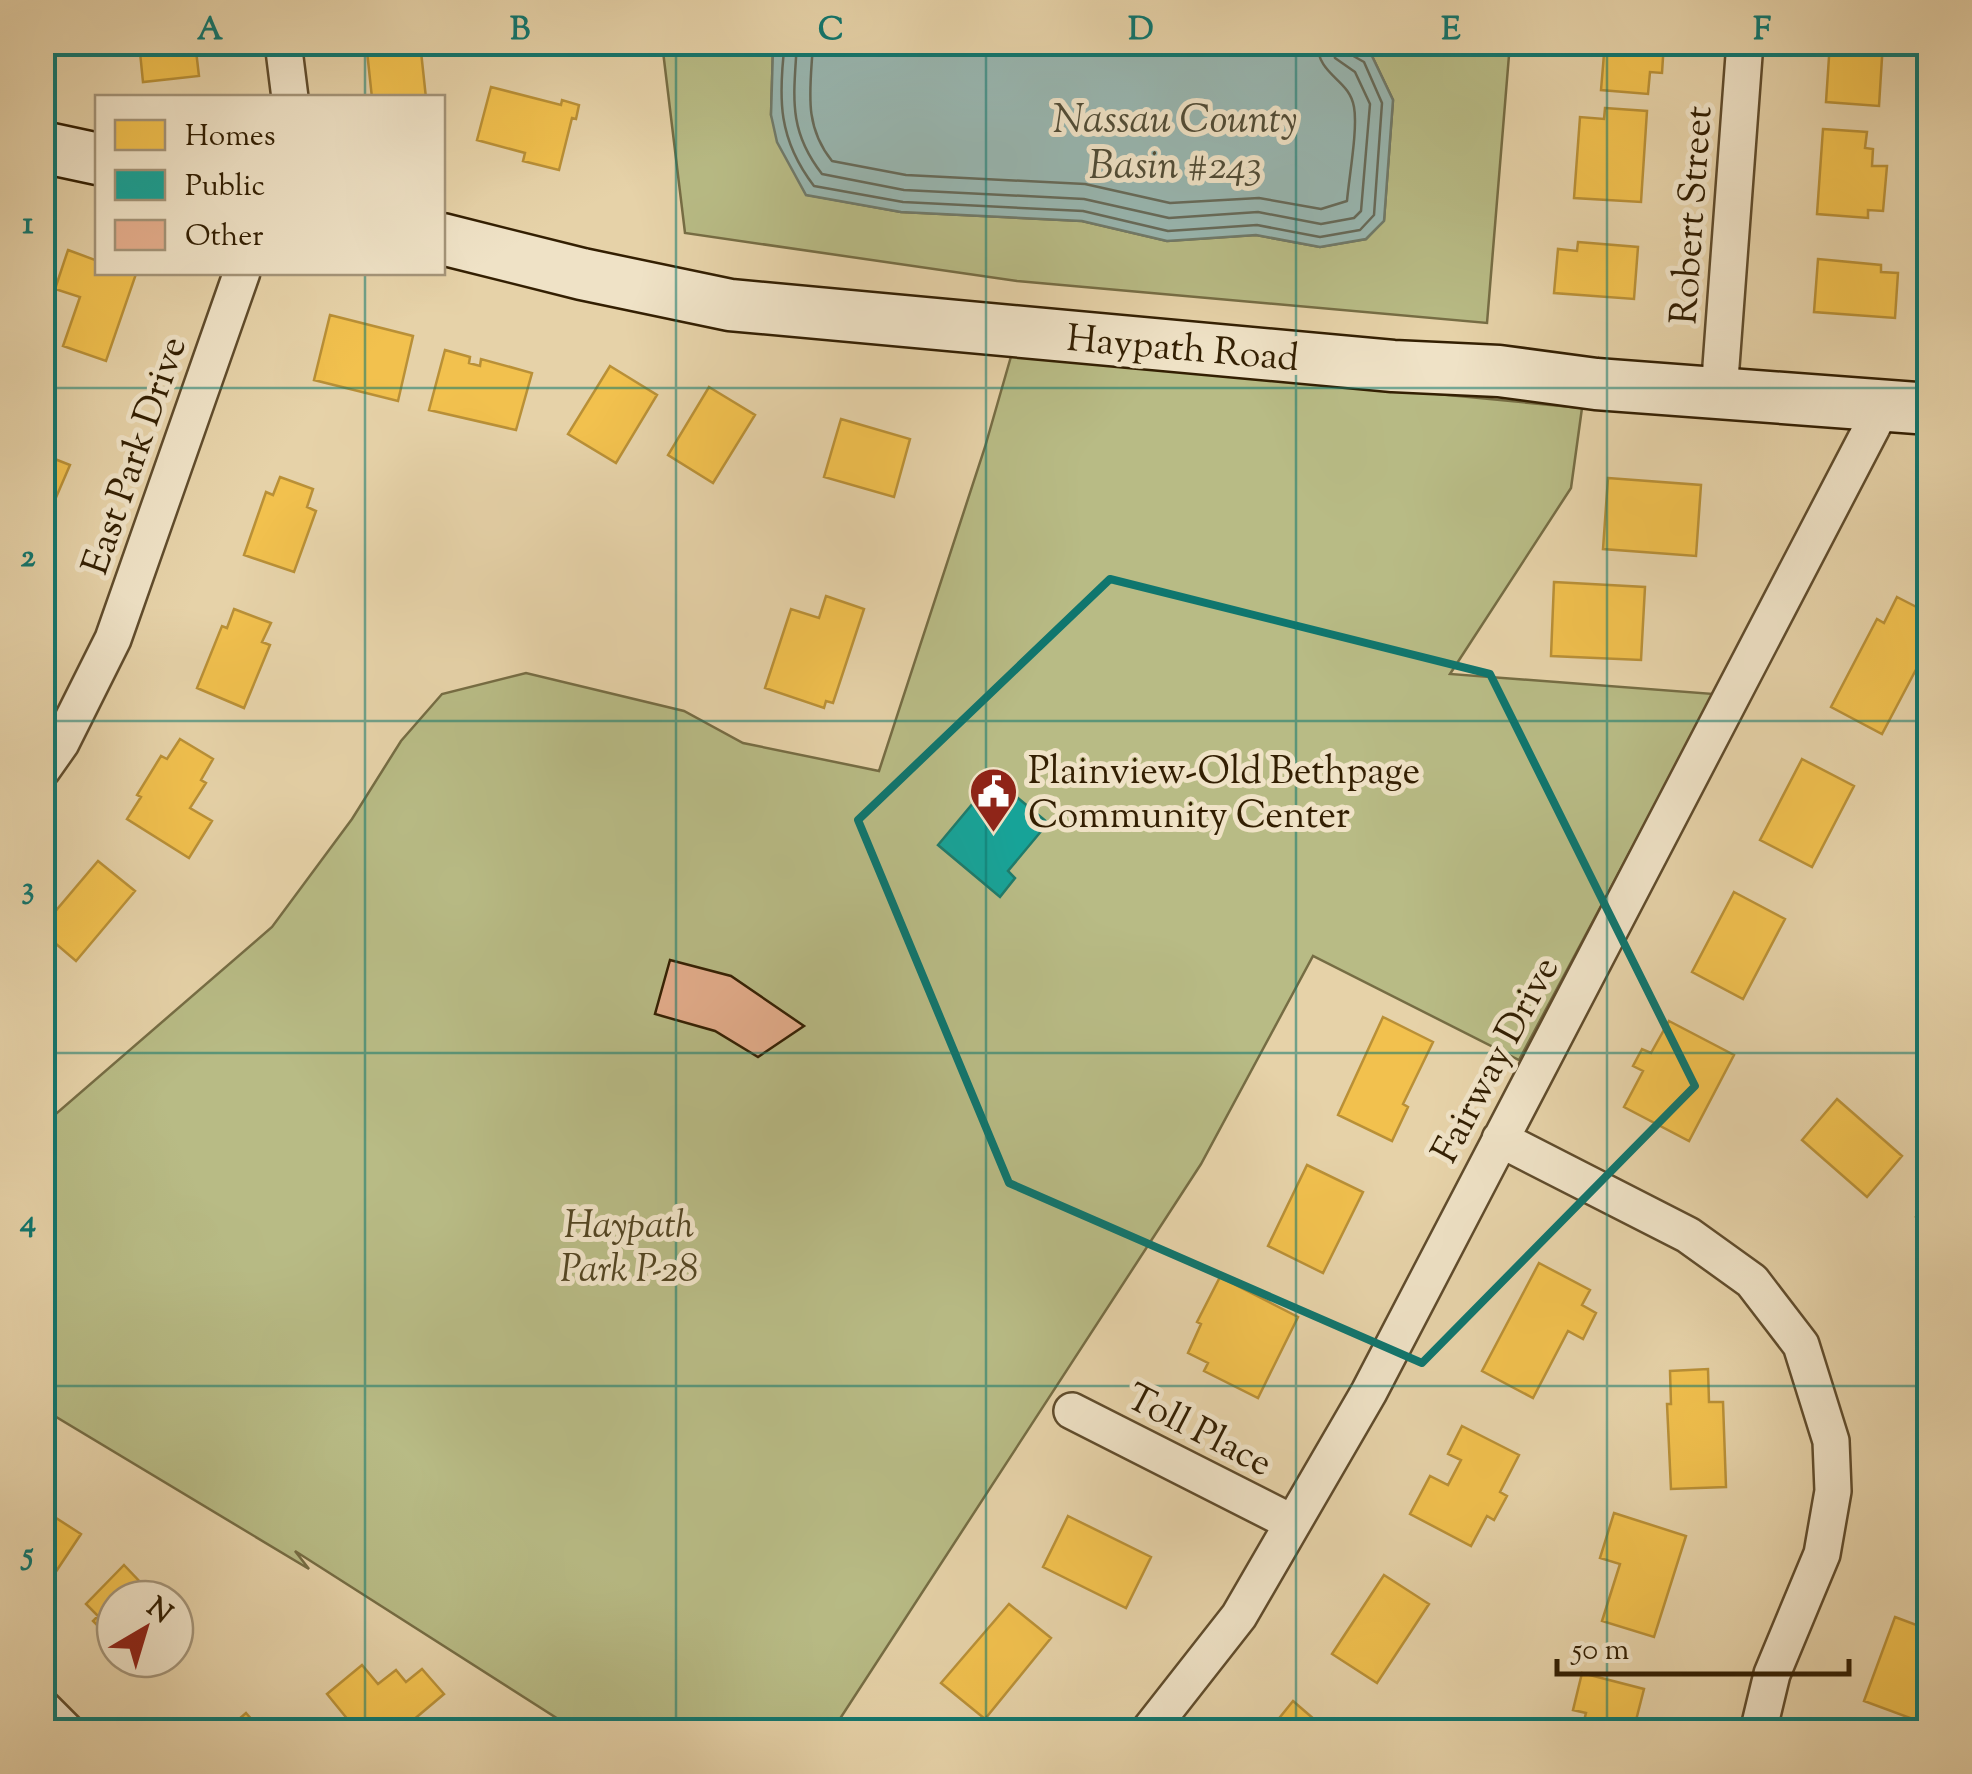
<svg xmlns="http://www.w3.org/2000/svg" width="1972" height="1774" font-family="'Sorts Mill Goudy',serif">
  <rect width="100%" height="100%" fill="#e6d2a8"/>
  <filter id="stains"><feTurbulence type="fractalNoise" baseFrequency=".002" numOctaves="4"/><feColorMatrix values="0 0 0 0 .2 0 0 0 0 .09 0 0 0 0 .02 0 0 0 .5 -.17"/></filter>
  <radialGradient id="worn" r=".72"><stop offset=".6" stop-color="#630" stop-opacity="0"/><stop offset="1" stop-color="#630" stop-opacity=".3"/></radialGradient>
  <path fill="#b8bb85" stroke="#766d44" stroke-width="2.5" d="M662,43H777L773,49L771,115L807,195L901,212L1082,221L1167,241L1256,235L1320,247L1366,239L1384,220L1393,100L1371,54L1344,43H1510L1487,323L1017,281L685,233Z
    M1012,353L1582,408L1571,488L1450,674L1714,694L1519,1060L1313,956L1201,1164L832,1731H577L295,1551L309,1569L43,1409V1125L272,927L352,819L401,741L442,694L526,673L684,711L743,743L879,771L985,447Z"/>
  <path fill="#98b6b0" stroke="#707a6a" stroke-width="2.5" d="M777,43H1344L1371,54L1393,100L1384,221L1366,239L1320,247L1256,235L1167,241L1082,221L901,212L806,195L777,142L771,115L773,49Z"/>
  <path fill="#f2c14e" stroke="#b99037" stroke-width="2.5" d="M139,42H195L199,76L143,82Z
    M366,42H420L426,98H372Z
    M1605,42H1664L1662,73L1650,72L1648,94L1601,90Z
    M1830,42H1883L1879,106L1826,102Z
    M491,87L561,105L562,100L579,105L576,119L572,118L559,170L523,161L525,153L477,140Z
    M1605,108L1647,111L1641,202L1574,198L1580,117L1604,119Z
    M1823,129L1867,132L1865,148L1873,149L1872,166H1887L1883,211L1868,210V218L1817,214Z
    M1578,242L1638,247L1634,299L1554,293L1558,249L1577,251Z
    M68,250L98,261V272L136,274L106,361L63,346L80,297L55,289Z
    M1818,259L1881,265V272L1898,273L1895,318L1814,312Z
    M330,315L413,336L398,401L314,380Z
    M445,350L470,357L469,363L480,366L481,359L532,373L516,430L429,410Z
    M610,366L657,395L616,463L568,434Z
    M709,387L755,415L713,483L668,455Z
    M841,419L910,439L894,497L824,477Z
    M42,454L70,465L42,530Z
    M280,477L313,489L307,507L316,511L294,572L244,555L266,492L273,495Z
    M1608,478L1701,485L1696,556L1603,549Z
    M1554,582L1645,587L1641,660L1551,656Z
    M826,596L864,609L833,703L826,701L824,708L765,688L791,609L819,618Z
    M1897,597L1930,614V643L1882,734L1831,707L1877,619L1884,623Z
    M234,609L271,623L262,642L270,645L244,708L197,688L222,626L227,628Z
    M180,739L213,759L201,780L206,783L190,808L212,821L189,858L127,819L141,797L137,795L161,756L167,759Z
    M1802,759L1854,786L1812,867L1760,840Z
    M98,861L135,891L76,961L42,932V927Z
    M1734,892L1785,919L1743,999L1692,972Z
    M1383,1017L1433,1042L1403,1104L1408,1107L1392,1141L1338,1115Z
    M1669,1021L1734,1055L1689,1141L1624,1107L1643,1071L1633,1066L1642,1049L1651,1053Z
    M1837,1099L1902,1156L1867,1197L1802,1140Z
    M1307,1165L1363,1192L1323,1273L1268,1246Z
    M1930,1207V1236L1916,1217Z
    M1539,1263L1590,1290L1582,1305L1596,1313L1583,1339L1568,1331L1533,1398L1482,1371Z
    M1220,1277L1298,1317L1258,1398L1204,1371L1208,1363L1188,1353L1201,1324L1197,1322Z
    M1708,1369L1709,1402H1723L1726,1487L1671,1489L1667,1404H1671L1670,1371Z
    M1462,1426L1519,1455L1500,1492L1507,1496L1494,1520L1487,1516L1471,1546L1410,1514L1430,1476L1448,1485L1461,1460L1448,1454Z
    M42,1509L81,1534L51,1579L42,1574Z
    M1614,1513L1686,1536L1654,1637L1602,1621L1620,1564L1600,1558Z
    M1068,1516L1151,1557L1126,1608L1043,1567Z
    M124,1565L141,1583L135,1588L146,1599H115V1643L93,1621L98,1616L86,1604Z
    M1384,1575L1429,1604L1377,1683L1332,1654Z
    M1009,1604L1051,1638L985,1719L941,1683Z
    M175,1605L189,1619L175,1633Z
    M1895,1617L1930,1630V1691L1918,1721L1864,1701Z
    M362,1665L378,1684L396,1670L406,1682L422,1669L444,1694L399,1732H358L327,1694Z
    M1582,1673L1644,1689L1633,1732H1581L1586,1713L1573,1710Z
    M1293,1701L1329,1732H1268Z
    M246,1713L260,1729L271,1720L280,1732H224Z"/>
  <path fill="#17a398" stroke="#1f7b6b" stroke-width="2.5" d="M994,778L1048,823L1008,871L1015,878L1000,897L938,845Z"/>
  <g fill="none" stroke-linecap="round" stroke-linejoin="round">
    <path stroke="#666a59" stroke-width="2.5" d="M785,42C778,99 778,139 814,186L903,202L1083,211L1168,231L1257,225L1320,237L1360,230L1374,215L1382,103L1364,62L1348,53L1345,42
      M797,42C794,96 787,129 822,174L904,190L1084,199L1169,218L1258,212L1321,224L1354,218L1361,211L1370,104L1355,72L1335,58L1332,42
      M813,42C811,87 802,124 832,161L906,175L1085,184L1170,203L1259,198L1321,209L1347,201C1349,177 1358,129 1354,107C1349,78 1318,77 1317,42"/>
  </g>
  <path fill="#e5ae8d" stroke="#331f02" stroke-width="2.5" d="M670,960L731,976L804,1026L758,1057L715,1031L655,1014Z"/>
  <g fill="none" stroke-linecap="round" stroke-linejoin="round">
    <defs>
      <path id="street" d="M283,42L290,98
        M1719,393L1745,42
        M42,770L61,743L113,639L242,272
        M1500,1139L1688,1235L1752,1281L1801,1345L1831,1441L1833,1491L1822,1554L1772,1674L1758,1732
        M1072,1411L1291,1522
        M42,1707L67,1732
        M1148,1732L1239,1616L1369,1392L1883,406"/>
      <path id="secondary" d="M42,147L98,159
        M442,239L582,274L730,305L1393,366L1499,371L1596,384L1930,409"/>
    </defs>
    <use href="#street" stroke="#604c2c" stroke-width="40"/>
    <use href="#secondary" stroke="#331f02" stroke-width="55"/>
    <use href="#street" stroke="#efe2c6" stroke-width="35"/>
    <use href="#secondary" stroke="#efe2c6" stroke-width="50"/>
  </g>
  <path fill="none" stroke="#0f766e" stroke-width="8" stroke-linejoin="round" d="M1110,579L1490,674L1695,1086L1422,1363L1009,1183L858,820Z"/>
  <path fill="none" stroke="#0f766e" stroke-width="2.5" stroke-opacity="0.55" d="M365,42V98M676,42V1732M986,42V1732M1296,42V1732M1607,42V1732M365,272V1732M42,388H1930M42,721H1930M42,1053H1930M42,1386H1930"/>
  <defs>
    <symbol id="civic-pin" viewBox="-11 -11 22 30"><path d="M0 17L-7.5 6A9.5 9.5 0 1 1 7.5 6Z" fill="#8f2418" stroke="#efe2c6"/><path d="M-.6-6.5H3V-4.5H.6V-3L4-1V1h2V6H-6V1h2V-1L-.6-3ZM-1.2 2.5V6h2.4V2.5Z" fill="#fff"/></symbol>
  </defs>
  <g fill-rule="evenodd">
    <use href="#civic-pin" x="966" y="764" width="55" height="75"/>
  </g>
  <g text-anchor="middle" stroke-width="10" stroke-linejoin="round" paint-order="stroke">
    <g font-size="38" fill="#331f02" stroke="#efe2c6">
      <text transform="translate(1690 215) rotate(-86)" y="13">Robert Street</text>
      <text transform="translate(1183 347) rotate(5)" y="13">Haypath Road</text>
      <text transform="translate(133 455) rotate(-71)" y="13">East Park Drive</text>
      <text transform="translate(1494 1059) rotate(-62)" y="13">Fairway Drive</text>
      <text transform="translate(1200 1429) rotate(27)" y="13">Toll Place</text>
    </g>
    <g font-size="38" fill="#331f02" stroke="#efe2c6" text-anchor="start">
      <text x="1028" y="783">Plainview-Old Bethpage<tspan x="1028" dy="44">Community Center</tspan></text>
    </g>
    <g font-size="38" font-style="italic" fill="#544623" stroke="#efe2c6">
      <text x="629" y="1237">Haypath<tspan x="629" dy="44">Park P-28</tspan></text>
    </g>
    <g font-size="40" font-style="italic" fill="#514c36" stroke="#efe2c6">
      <text x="1175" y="132">Nassau County<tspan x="1175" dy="46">Basin #243</tspan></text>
    </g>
  </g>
  <rect width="1972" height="1774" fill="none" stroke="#e6d2a8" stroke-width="110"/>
  <rect x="95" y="95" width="350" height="180" fill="#efe2c6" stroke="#a49478" stroke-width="2.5"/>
  <rect x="115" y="120" width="50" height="30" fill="#f2c14e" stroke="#a49478" stroke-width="2.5"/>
  <text x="185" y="145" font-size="30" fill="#331f02">Homes</text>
  <rect x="115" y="170" width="50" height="30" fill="#17a398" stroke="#a49478" stroke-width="2.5"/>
  <text x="185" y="195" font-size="30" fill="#331f02">Public</text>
  <rect x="115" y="220" width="50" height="30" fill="#e5ae8d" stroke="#a49478" stroke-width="2.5"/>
  <text x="185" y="245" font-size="30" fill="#331f02">Other</text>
  <g transform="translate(145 1629) rotate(38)"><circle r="48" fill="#efe2c6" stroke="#a49478" stroke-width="2.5"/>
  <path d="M0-8L18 38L0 25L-18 38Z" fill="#8f2418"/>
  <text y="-15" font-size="28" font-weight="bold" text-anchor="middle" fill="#331f02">N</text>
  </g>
  <path d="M1557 1659v15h292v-15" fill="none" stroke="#331f02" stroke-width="5"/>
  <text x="1572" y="1659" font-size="30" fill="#331f02" stroke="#efe2c6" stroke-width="8" paint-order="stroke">50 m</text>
  <rect x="55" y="55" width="1862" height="1664" fill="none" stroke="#0f766e" stroke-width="4"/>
  <g font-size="32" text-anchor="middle" font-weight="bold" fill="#0f766e">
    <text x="210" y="39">A</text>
    <text x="520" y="39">B</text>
    <text x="831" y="39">C</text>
    <text x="1141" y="39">D</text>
    <text x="1451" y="39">E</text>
    <text x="1762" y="39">F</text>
    <text x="28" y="233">1</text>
    <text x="28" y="566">2</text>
    <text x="28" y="898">3</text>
    <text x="28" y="1231">4</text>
    <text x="28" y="1564">5</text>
  </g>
  <rect width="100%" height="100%" filter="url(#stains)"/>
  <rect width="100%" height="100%" fill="url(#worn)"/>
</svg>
